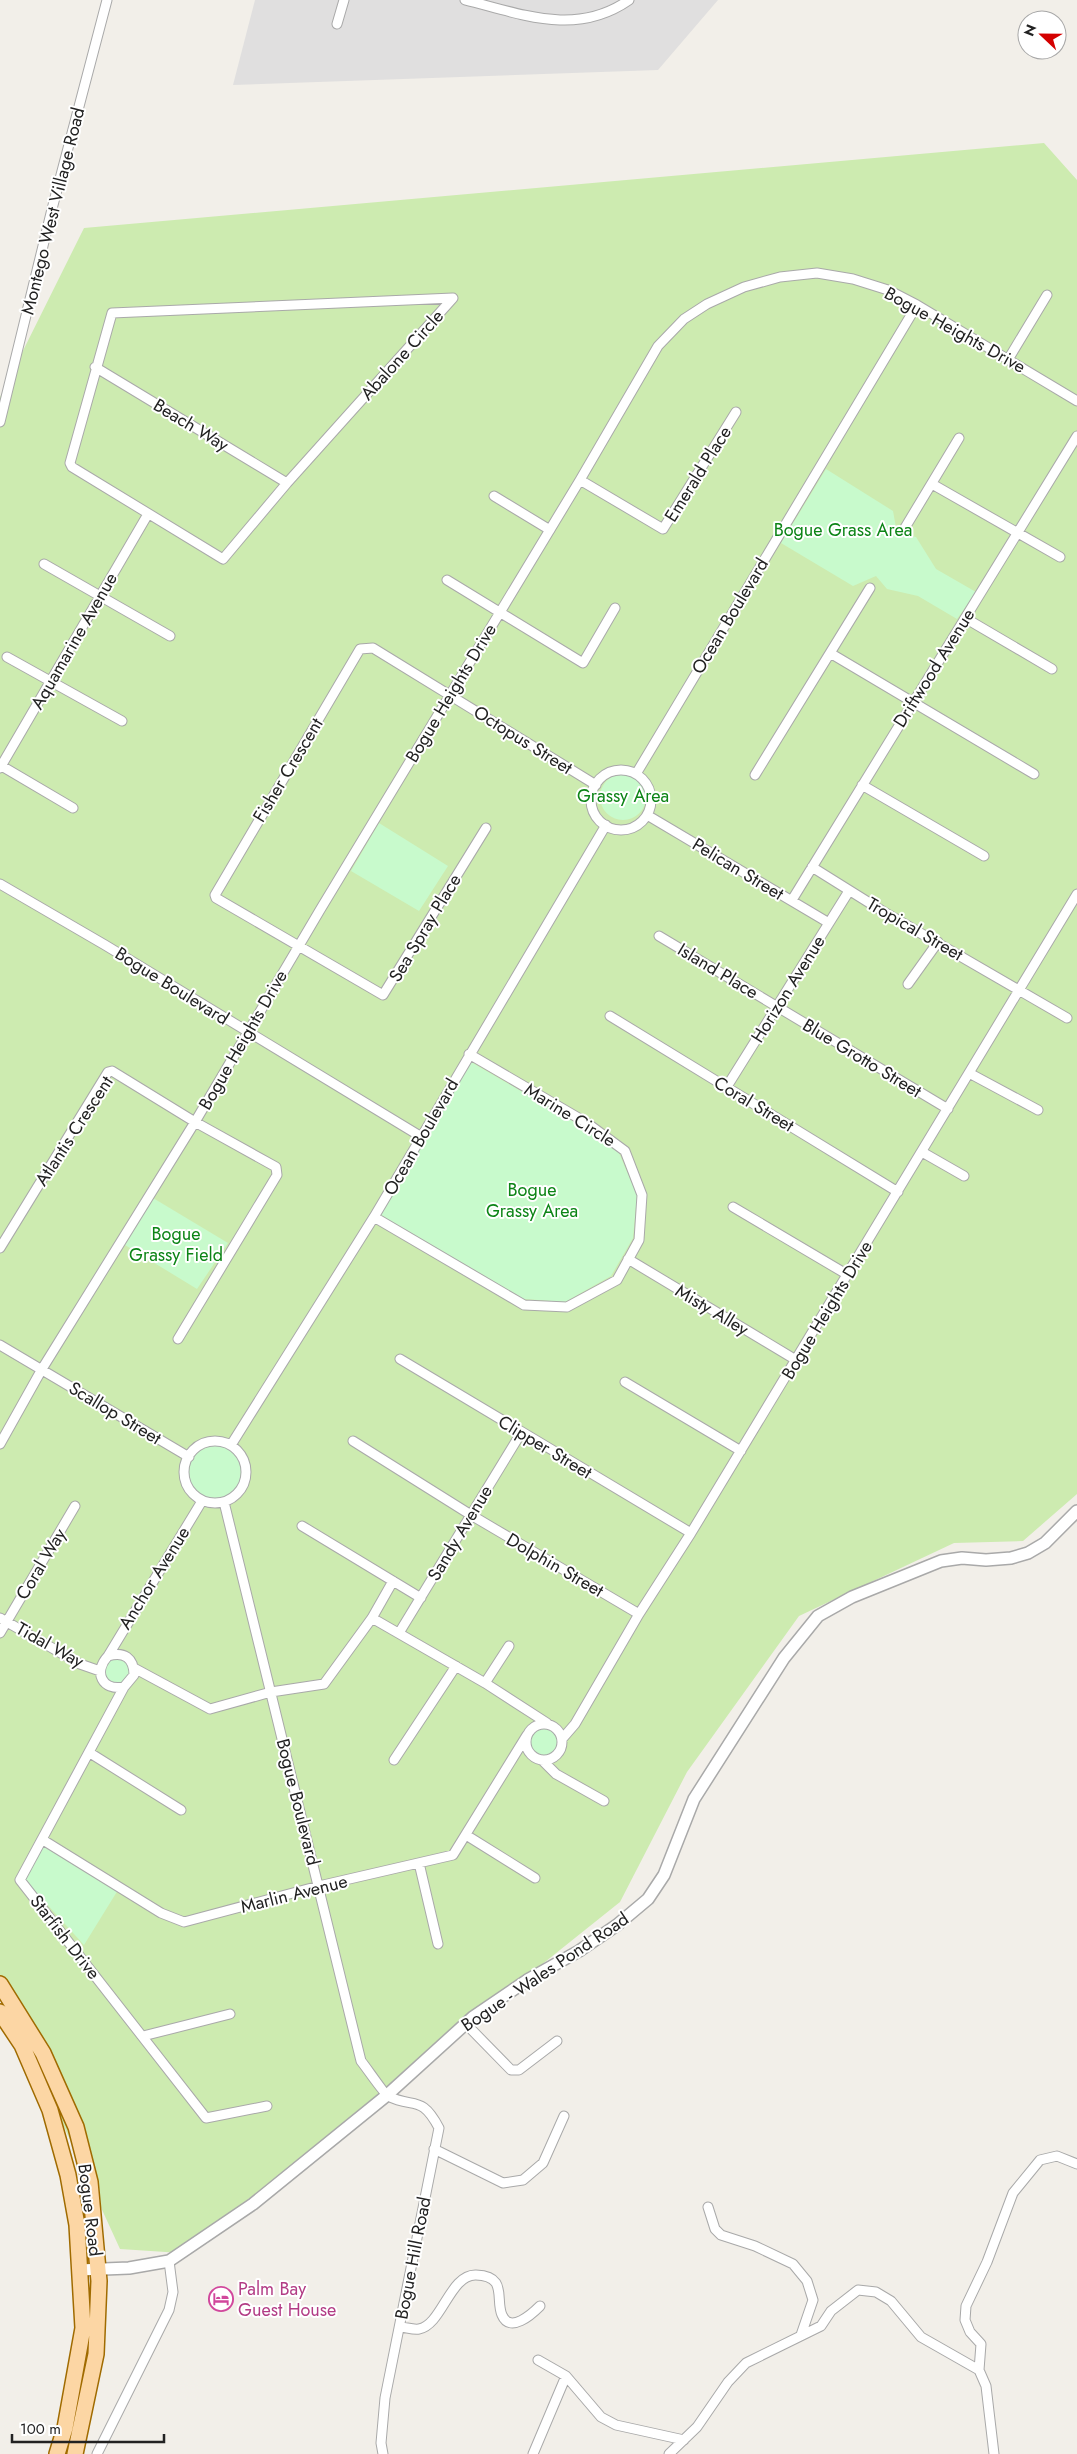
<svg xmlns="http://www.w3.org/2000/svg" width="1077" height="2454" font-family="Jost,sans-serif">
  <rect width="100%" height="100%" fill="#f2efe9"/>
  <path fill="#e0dfdf" d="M255,0H718L658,70L233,85Z"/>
  <path fill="#cdebb0" d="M1044,143L1077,180V1494L1023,1541L954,1543L799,1616L687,1772L620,1902L181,2253L120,2249L0,1987V397L84,228Z"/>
  <path fill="#c8facc" d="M826,469L893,511L897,533L916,537L936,569L976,592L957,619L918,596L887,589L876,576L853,586L781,543Z
    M600 797a23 23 0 1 1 46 0a23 23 0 1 1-46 0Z
    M379,823L448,866L419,911L351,871Z
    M471,1062L583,1127L619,1153L637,1195L633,1238L611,1276L565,1302L524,1299L381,1215Z
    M153,1198L228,1243L197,1289L125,1245Z
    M186 1472a29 29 0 1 1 58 0a29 29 0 1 1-58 0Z
    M125,1656L132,1674L115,1688L103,1678V1664L109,1658Z
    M527 1742a17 17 0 1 1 34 0a17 17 0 1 1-34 0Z
    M44,1845L118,1890L84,1945L24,1879Z"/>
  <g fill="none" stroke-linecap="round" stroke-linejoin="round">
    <defs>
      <path id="minor" d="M465,0C522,14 576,37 629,0
        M337,24L344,0
        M453,298L287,483L223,559L72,467L70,463L112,313Z
        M1009,358L1047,295
        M95,367L287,483
        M0,422L52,209L107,0
        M580,480L663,529L736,412
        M932,484L1060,557
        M494,496L550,530
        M903,531L959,438
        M44,564L170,636
        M447,580L583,663L615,608
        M965,618L1052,669
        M830,653L1034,774
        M7,657L122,721
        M0,765L73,808
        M0,768L148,514
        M591 800a30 30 0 1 1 60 0a30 30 0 1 1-60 0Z
        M636,774L917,305
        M755,775L870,588
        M862,785L984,856
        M647,815L829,923
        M486,828L383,995L216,898L215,895L360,649L373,648L596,785
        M812,867L884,912L1067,1018
        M0,884L105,945L420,1136
        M792,900L1077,436
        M659,936L948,1109
        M908,984L938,942
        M610,1016L898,1192
        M969,1073L1038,1110
        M726,1088L849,891
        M922,1152L964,1176
        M733,1207L848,1275
        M374,1217L524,1305L567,1307L617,1280L639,1240L642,1195L625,1151L587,1123L469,1054
        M0,1248L108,1072L112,1071L195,1122L276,1167L277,1175L178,1339
        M628,1259L796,1360
        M0,1345L189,1457
        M400,1359L691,1533
        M625,1382L741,1451
        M353,1441L471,1515L639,1614
        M184 1472a31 31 0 1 1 62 0a31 31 0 1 1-62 0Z
        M0,1444L42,1369L195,1122L320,910L580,480L658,346L684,319L707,304L744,287L780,277L817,273L853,279L888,290L917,305L1077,401
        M231,1445L374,1217L606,825
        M224,1502L361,2061C366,2067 385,2095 388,2096C414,2109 421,2094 439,2128L385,2398L381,2443L383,2454
        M302,1526L421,1598
        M0,1618L80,1664L100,1671
        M372,1618L485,1683L547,1723
        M0,1633L75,1506
        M399,1633L521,1433
        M108,1656C124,1651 134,1658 134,1675L124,1687C102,1691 93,1672 108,1656L202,1501
        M134,1668L210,1709L271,1692L324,1684L372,1618L393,1581
        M485,1683L509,1646
        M124,1687L20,1880L206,2118L267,2106
        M526 1742a18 18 0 1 1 36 0a18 18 0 1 1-36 0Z
        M562,1739L575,1724L639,1614L691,1533L1077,894
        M90,1753L181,1810
        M394,1760L456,1666
        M542,1760L556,1774L604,1801
        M466,1835L535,1878
        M43,1840L161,1913L184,1922L319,1886L453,1855L527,1735
        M419,1863L438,1944
        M466,2024L511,2070H519L557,2041
        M143,2036L230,2014
        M434,2149L503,2183L523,2180L543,2163L564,2116
        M708,2207L715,2229L721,2235L755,2246L793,2264L807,2281L813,2300L801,2335
        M400,2327C405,2327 413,2330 419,2329C442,2325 450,2274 476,2275C508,2276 495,2299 502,2315C510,2334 532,2314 540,2306
        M538,2360L566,2376L601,2417L616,2425L684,2440
        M979,2370L981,2344L970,2332L965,2320L966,2306L987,2262L1013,2193L1040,2160L1057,2156L1077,2164
        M97,2454L169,2310L173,2292L169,2261
        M533,2454L566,2376
        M669,2454L697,2427L728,2382L746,2363L821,2326L831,2311L858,2290L876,2292L891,2301L921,2337L979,2370L986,2386L994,2454"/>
      <path id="tertiary" d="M79,2270L129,2268L169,2261L253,2204L386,2096L473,2017L529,1979L579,1951L617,1925L648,1899L664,1875L694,1799L784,1658L818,1616L852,1597L941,1561L962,1558L986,1560L1011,1558L1028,1553L1045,1543L1077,1511"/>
      <path id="primary" d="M0,1984L43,2053L76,2127L90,2182L99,2281L96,2354L75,2454
        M0,2012L22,2045L50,2110L68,2175L77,2225L83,2328L65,2428L57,2454"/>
    </defs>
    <use href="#minor" stroke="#a9a9a9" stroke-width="11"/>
    <use href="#tertiary" stroke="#a9a9a9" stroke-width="14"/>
    <use href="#primary" stroke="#a06b00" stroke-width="18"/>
    <use href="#minor" stroke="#fff" stroke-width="9"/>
    <use href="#tertiary" stroke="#fff" stroke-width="11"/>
    <use href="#primary" stroke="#fcd6a4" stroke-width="15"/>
  </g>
  <defs>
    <symbol id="hotel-ring" viewBox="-11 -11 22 22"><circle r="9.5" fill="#fff" stroke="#d1479c" stroke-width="1.5"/><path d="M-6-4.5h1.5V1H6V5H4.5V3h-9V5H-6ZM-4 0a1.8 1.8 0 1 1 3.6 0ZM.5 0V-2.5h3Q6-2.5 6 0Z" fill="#d1479c"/></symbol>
  </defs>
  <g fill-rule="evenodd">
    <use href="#hotel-ring" x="207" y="2285" width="28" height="28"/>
  </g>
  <g text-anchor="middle" stroke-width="4" stroke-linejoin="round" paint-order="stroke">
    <g font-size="18" fill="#222" stroke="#fff">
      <text transform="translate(53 211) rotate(-76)" y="6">Montego West Village Road</text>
      <text transform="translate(955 330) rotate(29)" y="6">Bogue Heights Drive</text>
      <text transform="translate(402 355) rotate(-48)" y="6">Abalone Circle</text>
      <text transform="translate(191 425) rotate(31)" y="6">Beach Way</text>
      <text transform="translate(698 474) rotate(-58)" y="6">Emerald Place</text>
      <text transform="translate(730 616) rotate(-59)" y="6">Ocean Boulevard</text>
      <text transform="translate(74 641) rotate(-60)" y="6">Aquamarine Avenue</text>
      <text transform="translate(934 668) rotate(-58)" y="6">Driftwood Avenue</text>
      <text transform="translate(451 693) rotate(-59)" y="6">Bogue Heights Drive</text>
      <text transform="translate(523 740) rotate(32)" y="6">Octopus Street</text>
      <text transform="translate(288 770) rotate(-59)" y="6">Fisher Crescent</text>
      <text transform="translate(738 869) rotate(31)" y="6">Pelican Street</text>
      <text transform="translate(425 928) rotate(-59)" y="6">Sea Spray Place</text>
      <text transform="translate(915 929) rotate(30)" y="6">Tropical Street</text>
      <text transform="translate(718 971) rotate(31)" y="6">Island Place</text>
      <text transform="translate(172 986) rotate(32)" y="6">Bogue Boulevard</text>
      <text transform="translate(788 989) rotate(-58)" y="6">Horizon Avenue</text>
      <text transform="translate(243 1040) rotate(-60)" y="6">Bogue Heights Drive</text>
      <text transform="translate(862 1058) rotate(31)" y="6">Blue Grotto Street</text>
      <text transform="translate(754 1104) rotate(31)" y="6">Coral Street</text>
      <text transform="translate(570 1115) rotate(32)" y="6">Marine Circle</text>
      <text transform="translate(74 1131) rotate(-57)" y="6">Atlantis Crescent</text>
      <text transform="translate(421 1137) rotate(-60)" y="6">Ocean Boulevard</text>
      <text transform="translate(712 1310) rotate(31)" y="6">Misty Alley</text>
      <text transform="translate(827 1310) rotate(-59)" y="6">Bogue Heights Drive</text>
      <text transform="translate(115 1413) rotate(31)" y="6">Scallop Street</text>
      <text transform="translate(545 1447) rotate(31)" y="6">Clipper Street</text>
      <text transform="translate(460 1533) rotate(-59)" y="6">Sandy Avenue</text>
      <text transform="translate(41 1564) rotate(-59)" y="6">Coral Way</text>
      <text transform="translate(555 1565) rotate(30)" y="6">Dolphin Street</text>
      <text transform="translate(154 1578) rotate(-58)" y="6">Anchor Avenue</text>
      <text transform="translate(50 1645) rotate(29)" y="6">Tidal Way</text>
      <text transform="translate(298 1802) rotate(76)" y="6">Bogue Boulevard</text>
      <text transform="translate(294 1894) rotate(-14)" y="6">Marlin Avenue</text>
      <text transform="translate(65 1937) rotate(52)" y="6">Starfish Drive</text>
      <text transform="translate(545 1972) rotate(-34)" y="6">Bogue - Wales Pond Road</text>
      <text transform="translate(90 2210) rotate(83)" y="6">Bogue Road</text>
      <text transform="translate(413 2258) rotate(-79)" y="6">Bogue Hill Road</text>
    </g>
    <g font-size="18" fill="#0c8416" stroke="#fff">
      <text x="843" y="536">Bogue Grass Area</text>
      <text x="623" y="802">Grassy Area</text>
      <text x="532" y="1196">Bogue<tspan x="532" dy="21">Grassy Area</tspan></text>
      <text x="176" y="1240">Bogue<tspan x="176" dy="21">Grassy Field</tspan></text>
    </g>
    <g font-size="18" fill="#b23c85" stroke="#fff" text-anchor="start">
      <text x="238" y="2295">Palm Bay<tspan x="238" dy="21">Guest House</tspan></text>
    </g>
  </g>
  <g transform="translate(1042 35) rotate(292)"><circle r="24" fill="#ffffff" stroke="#a7a7a7"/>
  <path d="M0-4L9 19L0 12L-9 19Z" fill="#d40000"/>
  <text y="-8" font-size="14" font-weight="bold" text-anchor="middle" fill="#222222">N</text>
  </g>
  <path d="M12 2434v8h152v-8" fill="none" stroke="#222222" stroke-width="2.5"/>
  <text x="20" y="2434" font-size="15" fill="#222222" stroke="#ffffff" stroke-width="4" paint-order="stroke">100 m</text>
</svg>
